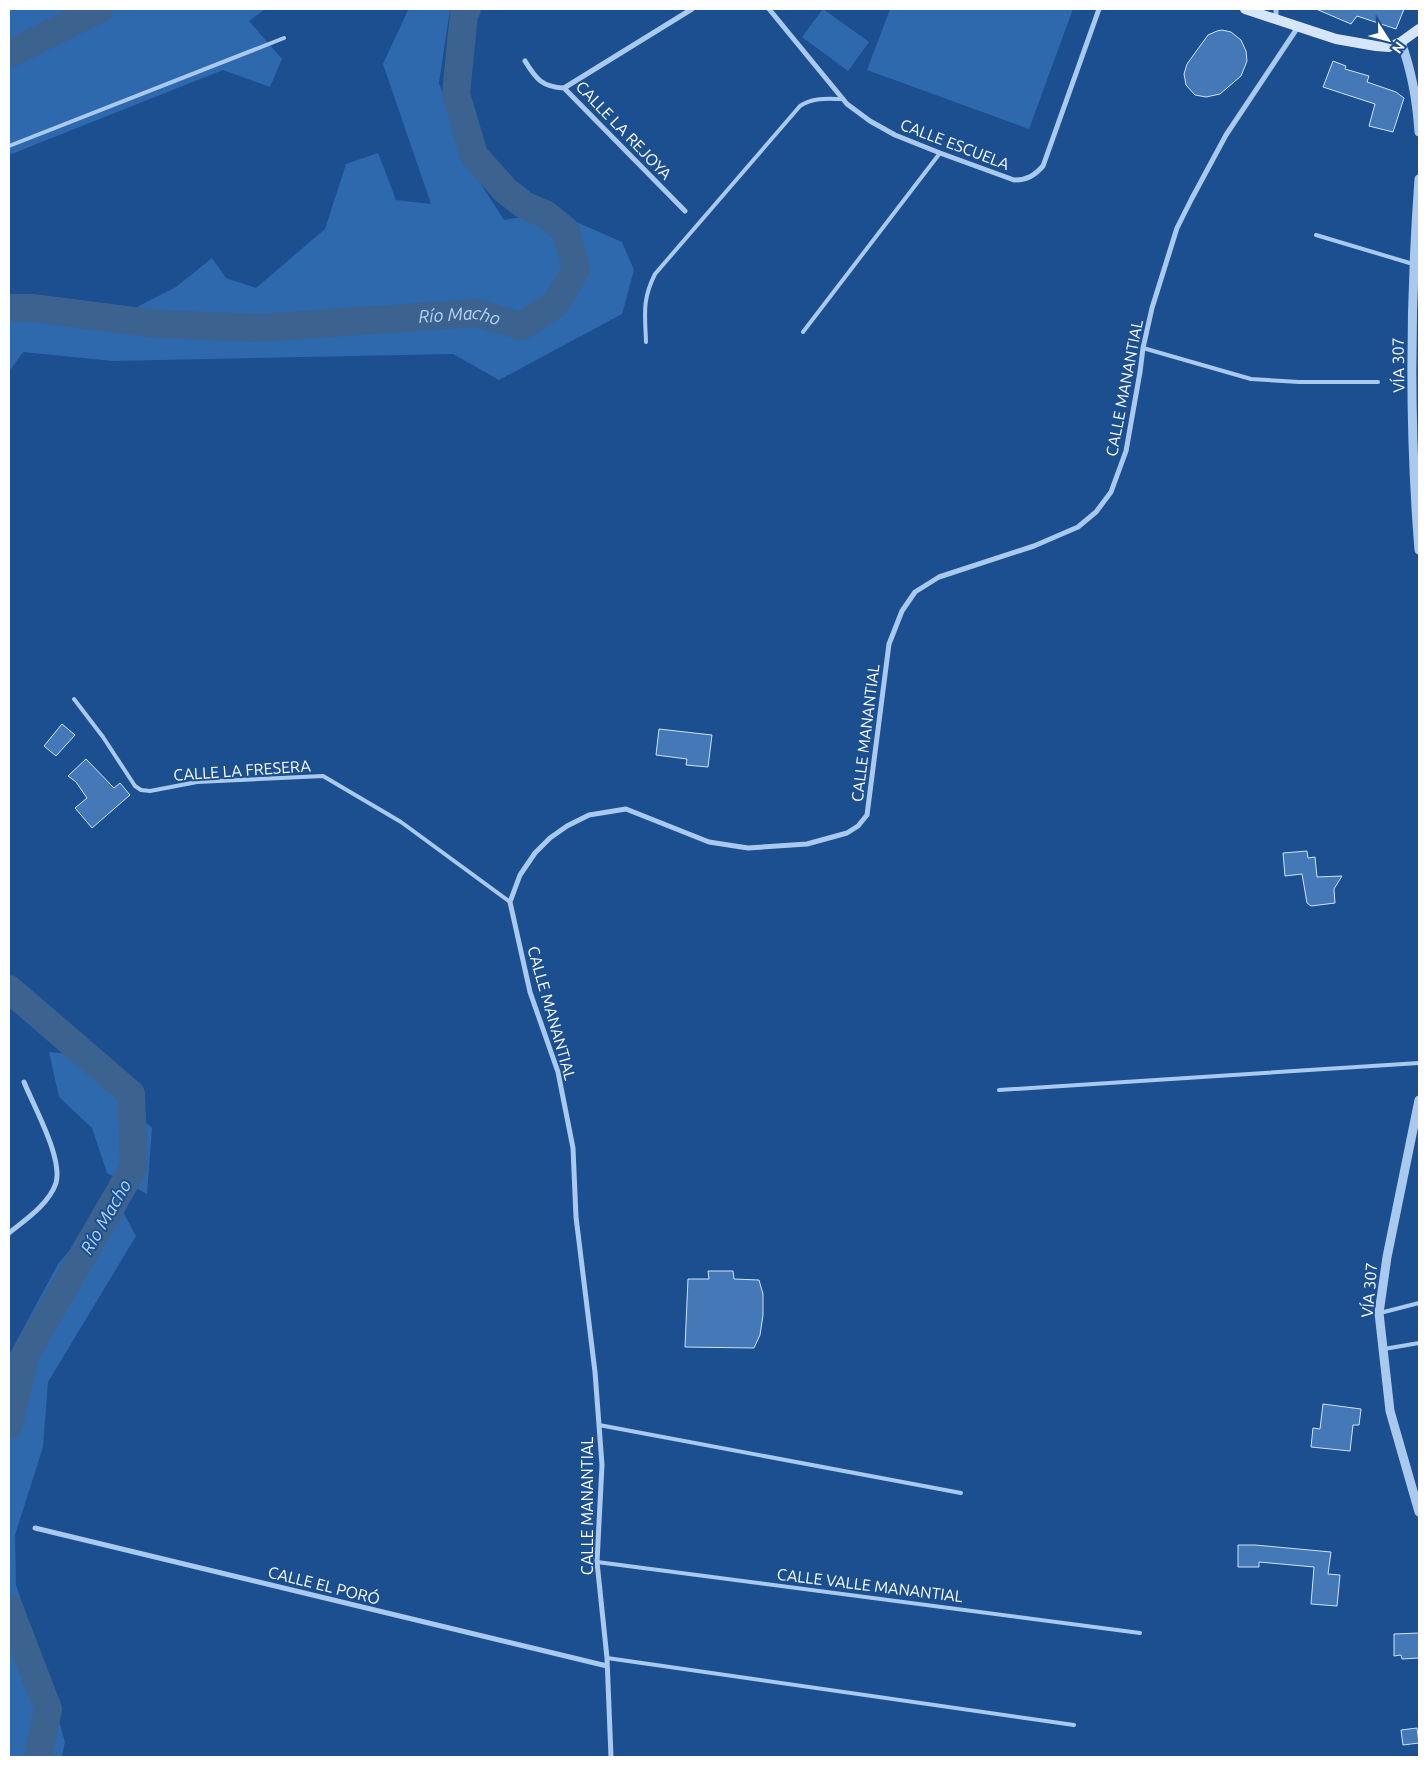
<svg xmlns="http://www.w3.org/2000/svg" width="1428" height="1766" font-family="Ubuntu,sans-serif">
  <rect width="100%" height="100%" fill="#1b4f8f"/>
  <path fill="#2e69ad" d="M9,9H265L249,21L282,59L270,87L223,70L9,155Z
    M410,9H450L439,83L466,161L504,220L541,214L572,220L622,242L634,270L622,314L499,380L453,354L113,361L23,352L9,372V303L57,302L133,309L176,287L212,258L226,278L256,288L325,229L346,164L378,153L396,200L431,204L383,64L408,10Z
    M823,9L869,42L848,71L802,37Z
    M890,9H1073L1029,129L867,70Z
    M49,1052L72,1054L152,1128L147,1194L107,1173L92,1128L59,1097Z
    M115,1197L136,1236L48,1382L43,1447L15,1535L16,1585L40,1655L65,1742L62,1757H9V1355L58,1264Z"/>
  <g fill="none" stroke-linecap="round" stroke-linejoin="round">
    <g stroke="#3c6290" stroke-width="28">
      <path d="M9,54L99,9"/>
      <path id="s1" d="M9,308H32L157,324L259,328L476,313L522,326L555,304L576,270L566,231L545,214L524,205L505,190L474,155L456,94L464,14L467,9"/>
      <path d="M9,989L131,1094L134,1167L25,1355L9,1425"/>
      <path d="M9,1608L48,1709L38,1757"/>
    </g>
  </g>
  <path fill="#4478b7" stroke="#cfe3fa" d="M1316,9H1404L1396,29L1357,16L1351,24Z
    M1222,30L1231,32L1241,40L1246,51L1247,61L1241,76L1220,94L1206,97L1195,95L1186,85L1184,74L1187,64L1208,35L1217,31Z
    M1333,61L1346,66L1345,69L1369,76L1367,82L1396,92L1404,98L1393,132L1369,126L1375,104L1323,87Z
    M62,724L75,735L56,756L44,746Z
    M659,729L712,735L708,767L686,765L687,759L656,755Z
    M86,759L114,788L120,783L130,795L92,828L75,808L87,798L76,782L68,776Z
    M1307,851L1308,858L1315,857L1317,877L1342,876L1334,889L1335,903L1311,906L1307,903L1302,874L1285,876L1283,853Z
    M708,1271H733L734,1279L759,1280L763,1294V1315L760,1335L754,1348L685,1347L688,1279H709Z
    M1323,1404L1361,1409L1359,1425H1353L1350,1451L1311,1447L1313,1428L1320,1429Z
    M1238,1545H1255L1331,1552L1328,1574L1340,1575L1337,1606L1311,1604L1314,1567L1259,1562V1567H1238Z
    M1419,1633V1658L1402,1659L1401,1655L1394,1656V1634Z
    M1417,1728L1419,1743L1403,1745L1401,1730Z"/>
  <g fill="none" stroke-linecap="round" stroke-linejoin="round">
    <path stroke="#a9c9ee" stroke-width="4" d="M9,146L284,38
      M1316,235L1413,264
      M803,332L940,153
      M646,342C645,313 642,300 655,274L800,106C813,97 828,99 843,99
      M1143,348L1251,379L1299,382H1378
      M74,699L103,737L135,786L141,790L150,791L197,782L323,776L401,822L510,902
      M999,1090L1419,1063
      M1380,1313L1419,1303
      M1384,1349L1419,1343
      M599,1425L961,1493
      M597,1562L1140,1633
      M607,1658L1074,1725"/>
    <path stroke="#a9c9ee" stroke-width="5" d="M769,9L847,104L870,121L895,135L940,153L1014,180C1027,180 1034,176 1043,166L1099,9
      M1276,20V9
      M525,61C536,79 542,87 564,88
      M564,88L685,211
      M564,88L692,9
      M9,1233C25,1220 49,1204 56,1183C63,1158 34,1107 24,1082
      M35,1528L607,1666
      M611,1757L607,1658L597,1562L602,1465L595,1372L576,1217L573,1148L558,1072L530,992L510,902L520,875L535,853L550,838L567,826L589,815L626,809L709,842L748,848L807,844L847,833L858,826L867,815L889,644L902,611L915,592L939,577L1034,546L1078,527L1096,512L1111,492L1126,451L1140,372L1143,348L1152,308L1177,228L1191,200L1226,135L1298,27"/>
    <path stroke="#a9c9ee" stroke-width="9" d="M1401,42C1412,72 1417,101 1419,132
      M1419,179C1410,302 1409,427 1419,550
      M1419,1100L1387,1257L1379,1313L1390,1411L1419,1512"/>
    <path stroke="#d6e6fa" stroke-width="10" d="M1245,9L1336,39L1376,46L1389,47L1401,42L1419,29"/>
  </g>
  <g text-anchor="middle" stroke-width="4" stroke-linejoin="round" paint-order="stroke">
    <g font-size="16" fill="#fff" stroke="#1b4f8f">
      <text transform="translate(624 130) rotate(46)" y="6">CALLE LA REJOYA</text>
      <text transform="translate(955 144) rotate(21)" y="6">CALLE ESCUELA</text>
      <text transform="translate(1398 365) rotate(-91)" y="6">VÍA 307</text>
      <text transform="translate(1124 388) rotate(-79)" y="6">CALLE MANANTIAL</text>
      <text transform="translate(865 733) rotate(-83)" y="6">CALLE MANANTIAL</text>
      <text transform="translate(242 770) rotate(-4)" y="6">CALLE LA FRESERA</text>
      <text transform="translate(552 1013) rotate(74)" y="6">CALLE MANANTIAL</text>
      <text transform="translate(1369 1290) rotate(-85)" y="6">VÍA 307</text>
      <text transform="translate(587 1506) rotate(-90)" y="6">CALLE MANANTIAL</text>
      <text transform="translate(324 1585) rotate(14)" y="6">CALLE EL PORÓ</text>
      <text transform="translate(870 1585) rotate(7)" y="6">CALLE VALLE MANANTIAL</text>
    </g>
    <g font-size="18" font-style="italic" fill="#b5d3f5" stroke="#1b4f8f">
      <text dy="6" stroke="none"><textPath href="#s1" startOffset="452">Río Macho</textPath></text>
      <text transform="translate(106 1217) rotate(-60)" y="6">Río Macho</text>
    </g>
  </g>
  <rect width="1428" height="1766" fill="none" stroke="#ffffff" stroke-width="20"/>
  <g transform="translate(1388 40) rotate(126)" stroke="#1b4f8f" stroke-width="4" paint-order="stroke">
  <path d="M0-4L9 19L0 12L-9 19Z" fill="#ffffff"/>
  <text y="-8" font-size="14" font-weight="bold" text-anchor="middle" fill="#ffffff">N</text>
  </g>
</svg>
